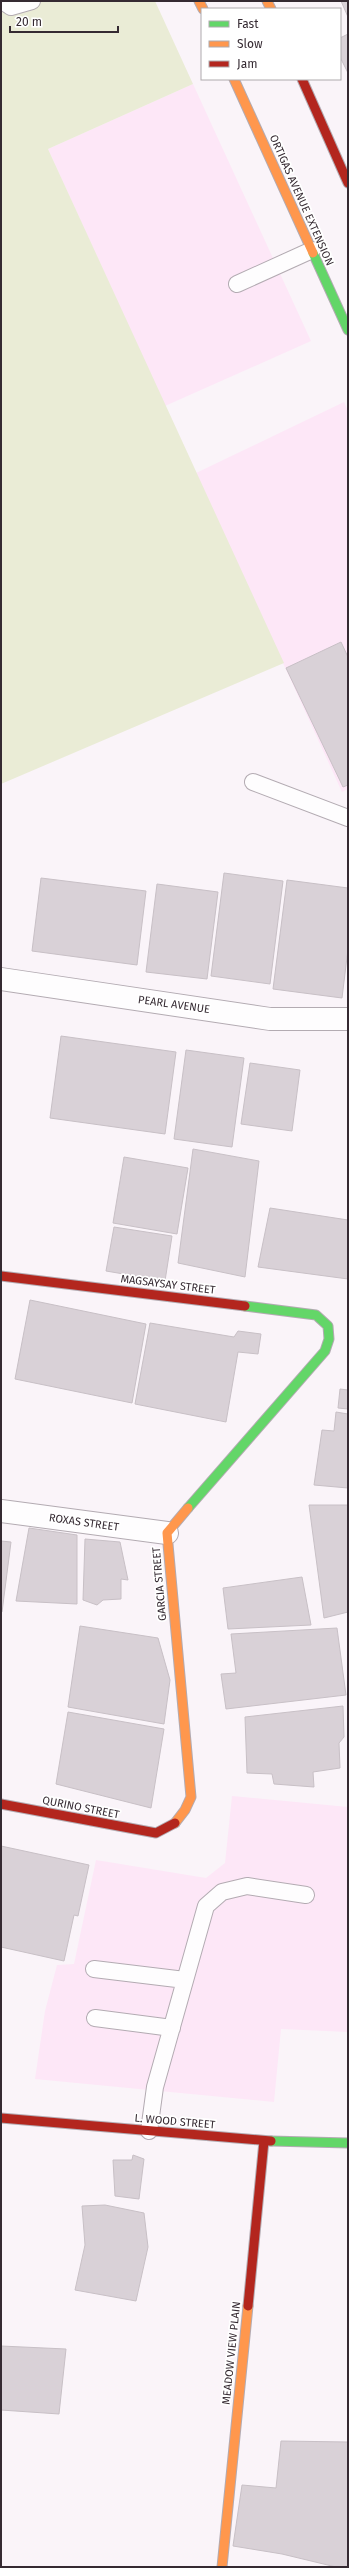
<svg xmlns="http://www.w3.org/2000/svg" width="349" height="2568" font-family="'Fira Sans',sans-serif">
  <rect width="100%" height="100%" fill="#faf4f9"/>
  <path fill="#fde7f7" d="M193,84L311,341L165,406L48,149Z
    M344,402L348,411V789L342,792L196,473Z
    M232,1796L348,1807V2032L281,2029L274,2102L35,2079L45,2011L57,1965L74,1964L96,1860L206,1878L225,1863Z"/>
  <path fill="#eaecd6" d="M1,1H155L193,84L48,149L284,663L1,784Z"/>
  <path fill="#d9d1d7" stroke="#c8c0c6" d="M341,1H348V17Z
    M348,34V73L340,57V38Z
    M341,642L348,657V785L343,787L286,668Z
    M224,873L283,881L270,984L211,976Z
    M41,878L146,891L137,965L32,951Z
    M287,880L348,888V949L342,998L273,989Z
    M157,884L218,892L207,979L146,972Z
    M61,1036L176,1052L165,1134L50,1118Z
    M186,1050L244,1058L232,1147L174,1139Z
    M250,1063L300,1070L292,1131L241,1124Z
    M193,1149L259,1161L245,1277L178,1263Z
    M124,1157L188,1168L177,1234L113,1223Z
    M270,1208L348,1220V1279L258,1267Z
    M114,1227L172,1236L165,1281L106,1271Z
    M30,1300L146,1324L132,1403L15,1379Z
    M150,1323L234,1337L238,1331L261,1334L258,1354L238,1352L226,1422L135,1404Z
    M340,1389L348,1390V1409L338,1408Z
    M336,1412L348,1414V1488L314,1485L322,1430L334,1431Z
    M309,1505H348V1612L324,1618Z
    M29,1528L77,1535V1604L16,1601Z
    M85,1539L120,1542L128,1580L121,1579V1599L103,1600L97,1605L83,1600Z
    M1,1541L11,1542L2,1612H1Z
    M302,1577L311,1625L228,1629L223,1588Z
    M80,1626L158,1638L170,1680L164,1724L68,1707Z
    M337,1628L346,1695L226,1709L221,1674L236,1673L231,1634Z
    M343,1706L344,1737L339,1743L340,1768L313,1772L314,1787L274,1784L272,1774L247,1773L245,1717Z
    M68,1712L164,1729L151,1808L56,1784Z
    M1,1846L89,1865L78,1916L74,1915L64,1961L1,1947Z
    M133,2155L144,2159L139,2199L115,2196L113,2160H132Z
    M105,2205L144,2213L148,2247L136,2301L75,2290L85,2245L82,2206Z
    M1,2346L66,2349L59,2414L1,2410Z
    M281,2441L348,2442V2567H336L282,2554L233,2546L242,2485L276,2488Z"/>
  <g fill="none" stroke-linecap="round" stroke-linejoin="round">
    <defs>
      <path id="lane" d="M2,1L11,7L32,1
        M237,284L312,250
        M253,782L348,818
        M94,1969L185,1980
        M95,2018L172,2028
        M149,2131L155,2087L206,1906L222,1892L247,1886L306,1895"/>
      <path id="street" d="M1,979L270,1019H348
        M1,1511L167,1533"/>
      <path id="fast" d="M313,253L348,330
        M188,1508L325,1351L329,1339L328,1326L316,1315L245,1306
        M271,2141L348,2143"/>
      <path id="slow" d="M199,1L203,9
        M267,1L271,9
        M234,79L313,253
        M175,1823L185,1810L191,1797L167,1533L188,1508
        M222,2567L248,2306"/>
      <path id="jam" d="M302,79L348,183
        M1,1276L245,1306
        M1,1804L156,1833L175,1823
        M1,2118L271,2141
        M248,2306L264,2141"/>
    </defs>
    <use href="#lane" stroke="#b3abb2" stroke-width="18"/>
    <use href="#street" stroke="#b3abb2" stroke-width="24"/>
    <use href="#fast" stroke="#b3abb2" stroke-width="11"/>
    <use href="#slow" stroke="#b3abb2" stroke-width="11"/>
    <use href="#jam" stroke="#b3abb2" stroke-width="11"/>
    <use href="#lane" stroke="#fefdfe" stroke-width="16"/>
    <use href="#street" stroke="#fefdfe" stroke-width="22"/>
    <use href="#fast" stroke="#63d668" stroke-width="9"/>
    <use href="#slow" stroke="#ff974d" stroke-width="9"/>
    <use href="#jam" stroke="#b3261e" stroke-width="9"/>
  </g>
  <g text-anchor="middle" stroke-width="3.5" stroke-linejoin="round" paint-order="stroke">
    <g font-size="11" fill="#352a32" stroke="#fff">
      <text transform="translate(302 200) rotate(66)" y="4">ORTIGAS AVENUE EXTENSION</text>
      <text transform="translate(174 1004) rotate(8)" y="4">PEARL AVENUE</text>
      <text transform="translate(168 1284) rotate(7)" y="4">MAGSAYSAY STREET</text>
      <text transform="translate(84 1522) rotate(8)" y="4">ROXAS STREET</text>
      <text transform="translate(159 1584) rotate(-95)" y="4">GARCIA STREET</text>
      <text transform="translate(81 1807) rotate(11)" y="4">QURINO STREET</text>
      <text transform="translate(175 2121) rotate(5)" y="4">L. WOOD STREET</text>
      <text transform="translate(231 2353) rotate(-84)" y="4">MEADOW VIEW PLAIN</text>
    </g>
  </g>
  <rect width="349" height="2568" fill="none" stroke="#352a32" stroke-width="4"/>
  <rect x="201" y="8" width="140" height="72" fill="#ffffff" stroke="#aeaaad"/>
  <rect x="209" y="21" width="20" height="6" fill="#63d668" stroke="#aeaaad"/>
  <text x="237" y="28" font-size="12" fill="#352a32">Fast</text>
  <rect x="209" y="41" width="20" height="6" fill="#ff974d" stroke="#aeaaad"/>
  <text x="237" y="48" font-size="12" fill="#352a32">Slow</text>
  <rect x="209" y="61" width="20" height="6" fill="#b3261e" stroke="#aeaaad"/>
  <text x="237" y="68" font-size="12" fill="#352a32">Jam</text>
  <path d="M10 26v6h108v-6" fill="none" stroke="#352a32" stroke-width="2"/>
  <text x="16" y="26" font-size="12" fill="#352a32" stroke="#ffffff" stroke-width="3" paint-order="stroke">20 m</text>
</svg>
